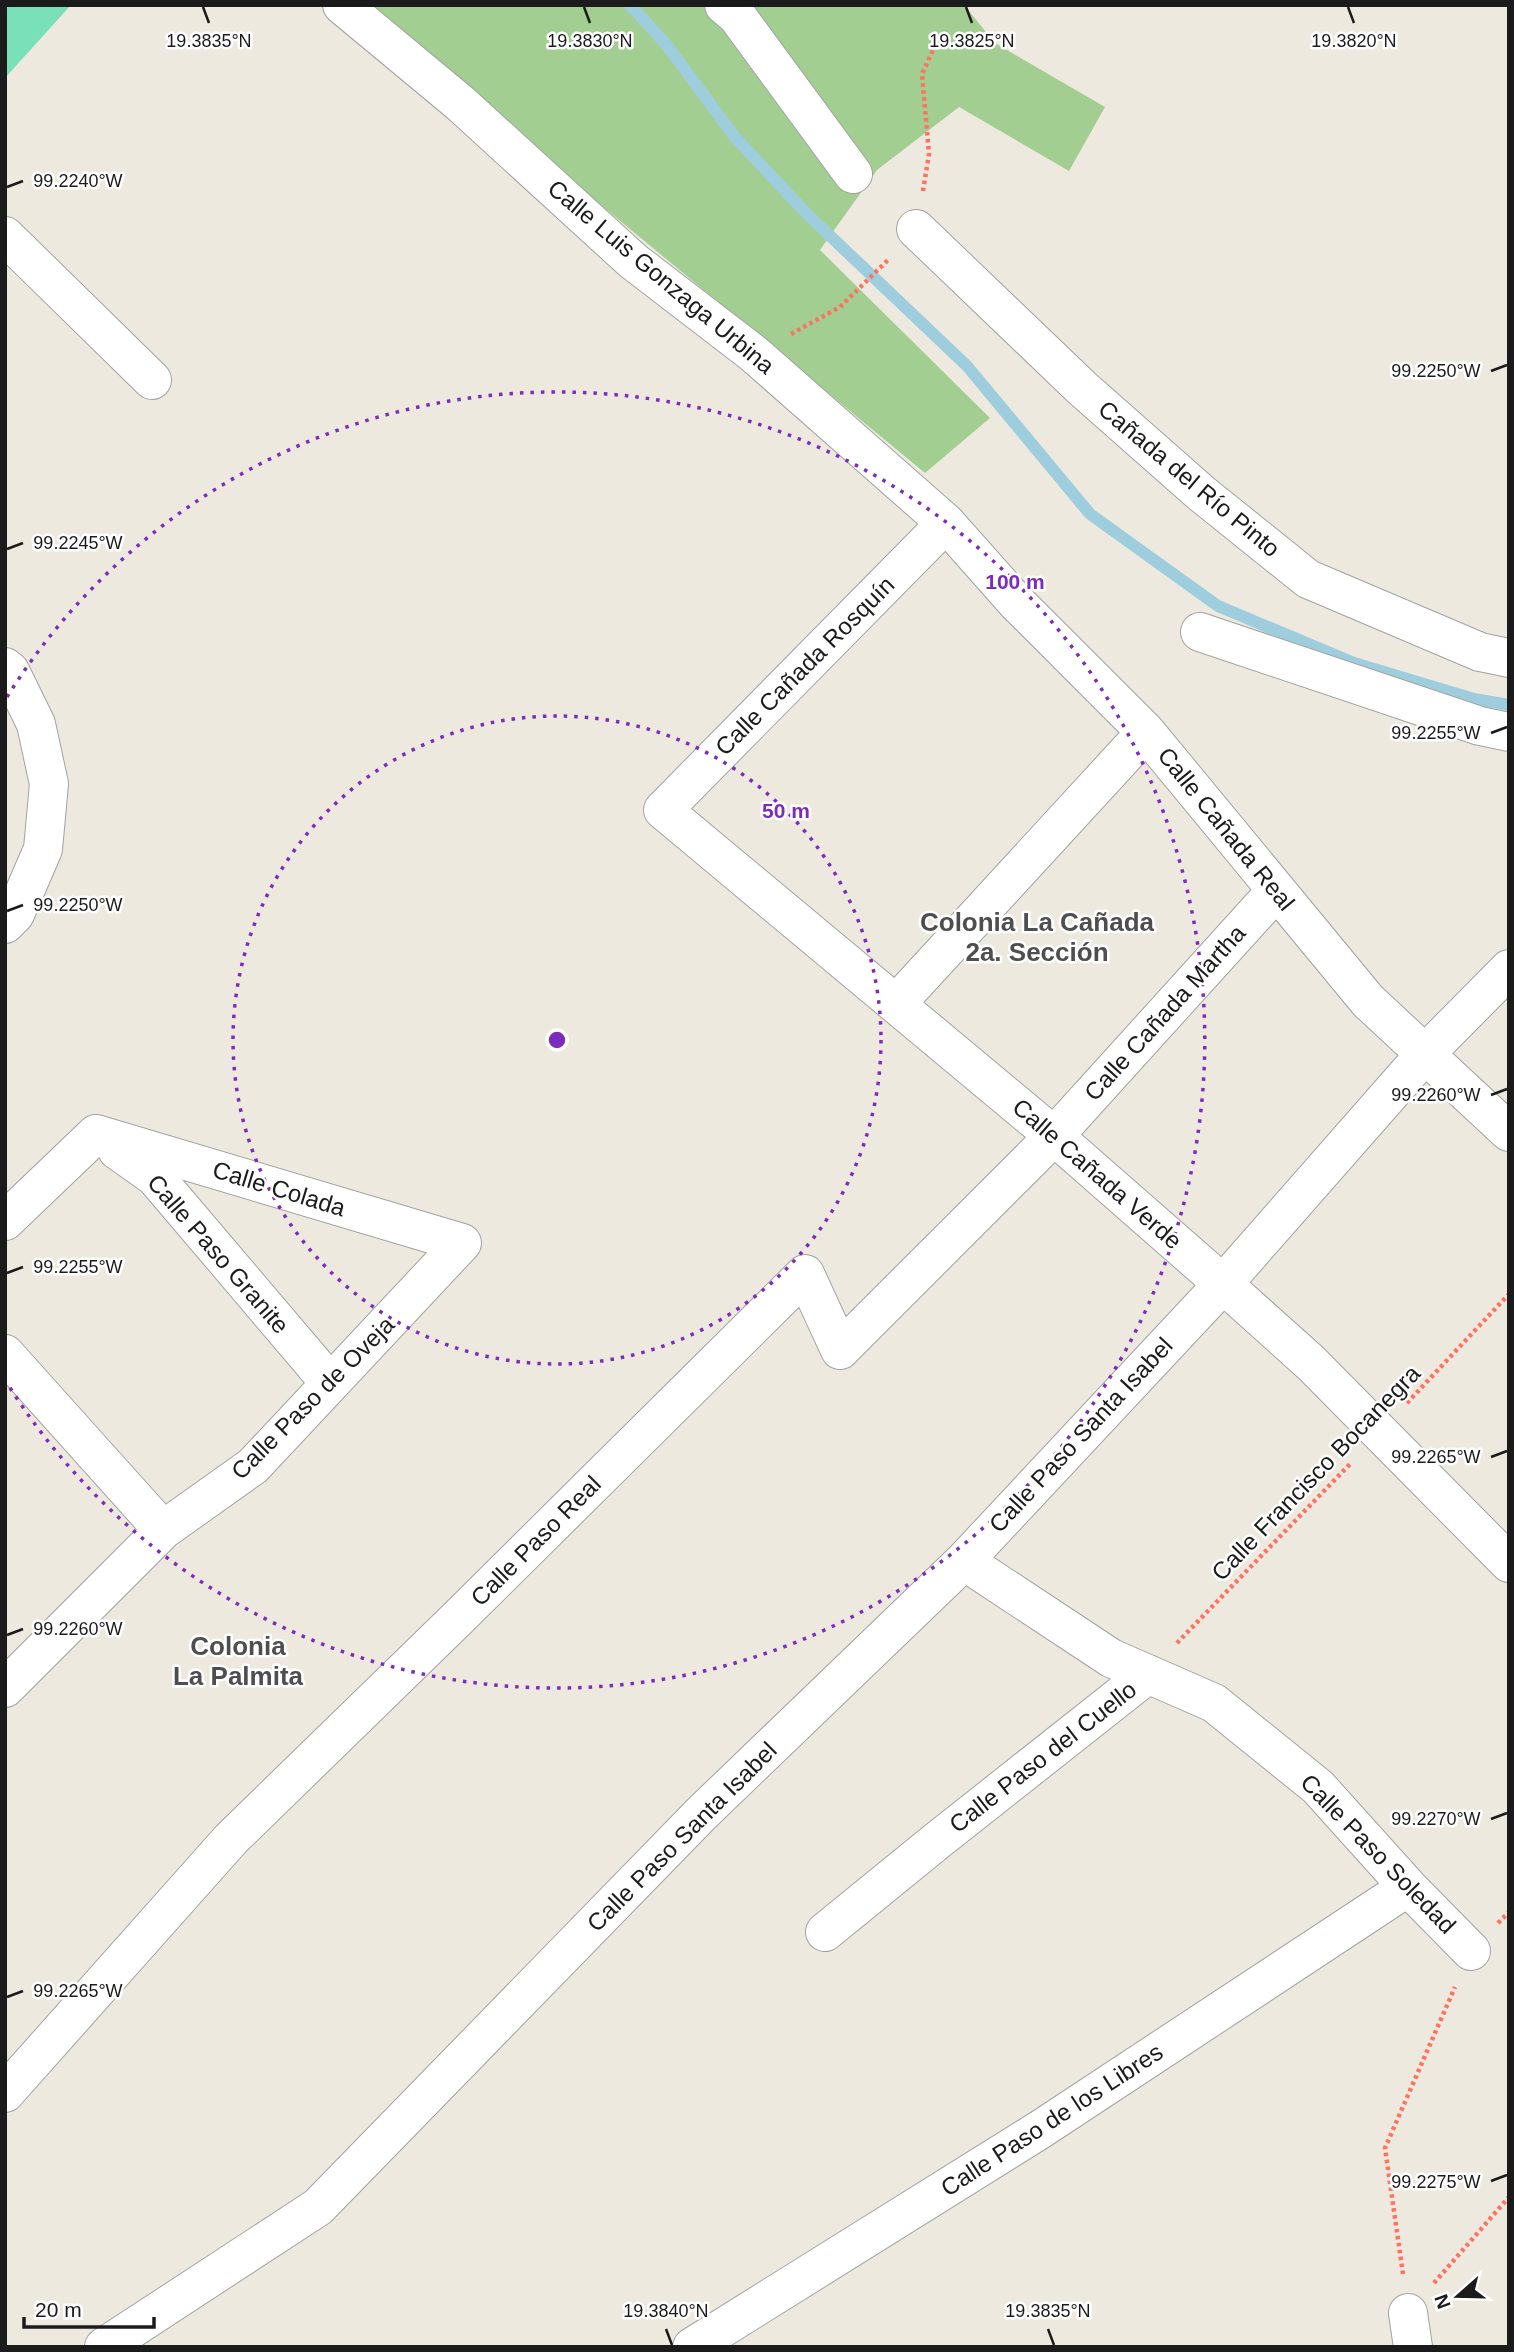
<svg xmlns="http://www.w3.org/2000/svg" width="1514" height="2352" font-family="Arial,sans-serif">
  <rect width="100%" height="100%" fill="#ede9df"/>
  <path fill="#a3ce92" d="M359,5H964L995,43L1105,107L1069,171L959,107L877,170L820,250L990,418L925,473Z"/>
  <path fill="#79e0ba" d="M5,5H71L5,78Z"/>
  <g fill="none" stroke-linecap="round" stroke-linejoin="round">
    <path stroke="#9ecddd" stroke-width="12" d="M630,5L666,44L734,136L806,213L967,366L1090,514L1218,606L1354,663L1474,699L1509,705"/>
    <defs>
      <path id="minor" d="M342,5L460,103L633,261L754,354L946,523L1016,602L1146,732L1368,1001L1509,1132
        M724,5L737,16L853,174
        M916,229L1082,388L1201,493L1308,579L1480,652L1509,658
        M5,236L152,380
        M946,523L663,810L1054,1136L1223,1284L1311,1363L1509,1563
        M1200,632L1480,726L1509,732
        M5,667L10,671L36,724L49,784L43,849L15,914L5,924
        M896,1004L1146,732
        M117,1150L155,1177L330,1383
        M5,1221L96,1134
        M5,1354L163,1530
        M964,1561L1111,1658L1214,1703L1318,1787L1408,1887L1471,1951
        M5,1688L163,1530L253,1466L462,1243L96,1134
        M825,1932L938,1840L1148,1674
        M5,2093L231,1839L457,1619L805,1274L840,1350L1054,1136L1276,891
        M1408,2313L1413,2347
        M104,2347L318,2207L702,1813L964,1561L1223,1284L1425,1054L1509,969
        M692,2347L1041,2129L1408,1887"/>
    </defs>
    <use href="#minor" stroke="#a2a2a2" stroke-width="40"/>
    <path stroke="#fe725f" stroke-width="4.5" stroke-dasharray="3.5 3.5" stroke-linecap="butt" d="M923,191L929,154L922,74L939,37
      M791,334L840,307L889,259
      M1407,1403L1509,1294
      M1177,1643L1351,1463
      M1498,1923L1509,1912
      M1403,2274L1385,2148L1455,1987
      M1434,2283L1509,2197"/>
    <use href="#minor" stroke="#fff" stroke-width="38"/>
  </g>
  <path fill="none" stroke="#1b1b1b" stroke-width="2.5" d="M203,7L209,23M584,7L590,23M966,7L972,23M1348,7L1354,23M7,187L23,181M1491,371L1507,365M7,549L23,543M1491,733L1507,727M7,911L23,905M1491,1095L1507,1089M7,1273L23,1267M1491,1457L1507,1451M7,1635L23,1629M1491,1819L1507,1813M7,1997L23,1991M1491,2181L1507,2175M666,2329L672,2345M1048,2329L1054,2345"/>
  <g fill="none" stroke="#7b2cbf" stroke-width="3.5" stroke-dasharray="3.5 7">
    <circle cx="557" cy="1040" r="324"/>
    <path d="M7 697A648 648 0 1 1 7 1383"/>
  </g>
  <g text-anchor="middle" stroke-width="5" stroke-linejoin="round" paint-order="stroke">
    <g font-size="24" fill="#1b1b1b" stroke="#fff">
      <text transform="translate(661 277) rotate(40)" y="8">Calle Luis Gonzaga Urbina</text>
      <text transform="translate(1189 479) rotate(40)" y="8">Cañada del Río Pinto</text>
      <text transform="translate(805 666) rotate(-45)" y="8">Calle Cañada Rosquín</text>
      <text transform="translate(1226 829) rotate(51)" y="8">Calle Cañada Real</text>
      <text transform="translate(1165 1013) rotate(-48)" y="8">Calle Cañada Martha</text>
      <text transform="translate(1097 1174) rotate(41)" y="8">Calle Cañada Verde</text>
      <text transform="translate(279 1189) rotate(17)" y="8">Calle Colada</text>
      <text transform="translate(218 1254) rotate(49)" y="8">Calle Paso Granite</text>
      <text transform="translate(313 1398) rotate(-45)" y="8">Calle Paso de Oveja</text>
      <text transform="translate(1081 1435) rotate(-47)" y="8">Calle Paso Santa Isabel</text>
      <text transform="translate(1316 1473) rotate(-46)" y="8">Calle Francisco Bocanegra</text>
      <text transform="translate(536 1541) rotate(-45)" y="8">Calle Paso Real</text>
      <text transform="translate(1043 1757) rotate(-38)" y="8">Calle Paso del Cuello</text>
      <text transform="translate(682 1837) rotate(-45)" y="8">Calle Paso Santa Isabel</text>
      <text transform="translate(1378 1854) rotate(46)" y="8">Calle Paso Soledad</text>
      <text transform="translate(1052 2120) rotate(-33)" y="8">Calle Paso de los Libres</text>
    </g>
    <g font-size="26" font-weight="bold" fill="#4e4e4e" stroke="#fff">
      <text x="1037" y="931">Colonia La Cañada<tspan x="1037" dy="30">2a. Sección</tspan></text>
      <text x="238" y="1655">Colonia<tspan x="238" dy="30">La Palmita</tspan></text>
    </g>
  </g>
  <g font-size="18" text-anchor="middle" fill="#1b1b1b" stroke="#fff" stroke-width="5" stroke-linejoin="round" paint-order="stroke">
    <text x="1354" y="47">19.3820°N</text>
    <text x="209" y="47">19.3835°N</text>
    <text x="590" y="47">19.3830°N</text>
    <text x="972" y="47">19.3825°N</text>
    <text x="78" y="187">99.2240°W</text>
    <text x="1436" y="377">99.2250°W</text>
    <text x="78" y="549">99.2245°W</text>
    <text x="1436" y="739">99.2255°W</text>
    <text x="78" y="911">99.2250°W</text>
    <text x="1436" y="1101">99.2260°W</text>
    <text x="78" y="1273">99.2255°W</text>
    <text x="1436" y="1463">99.2265°W</text>
    <text x="78" y="1635">99.2260°W</text>
    <text x="1436" y="1825">99.2270°W</text>
    <text x="78" y="1997">99.2265°W</text>
    <text x="1436" y="2188">99.2275°W</text>
    <text x="666" y="2317">19.3840°N</text>
    <text x="1048" y="2317">19.3835°N</text>
  </g>
  <circle cx="557" cy="1040" r="10" fill="#7b2cbf" stroke="#fff" stroke-width="3.5"/>
  <g font-size="21" text-anchor="middle" font-weight="bold" fill="#7b2cbf" stroke="#fff" stroke-width="5" stroke-linejoin="round" paint-order="stroke">
    <text x="1015" y="589">100 m</text>
    <text x="786" y="818">50 m</text>
  </g>
  <rect width="1514" height="2352" fill="none" stroke="#1b1b1b" stroke-width="14"/>
  <g transform="translate(1458 2296) rotate(250)" stroke="#ffffff" stroke-width="5" paint-order="stroke">
  <path d="M0-5L12 26L0 18L-12 26Z" fill="#1b1b1b"/>
  <text y="-10" font-size="19" font-weight="bold" text-anchor="middle" fill="#1b1b1b">N</text>
  </g>
  <path d="M24 2317v10h130v-10" fill="none" stroke="#1b1b1b" stroke-width="3.5"/>
  <text x="35" y="2317" font-size="21" fill="#1b1b1b" stroke="#ffffff" stroke-width="5" paint-order="stroke">20 m</text>
</svg>
